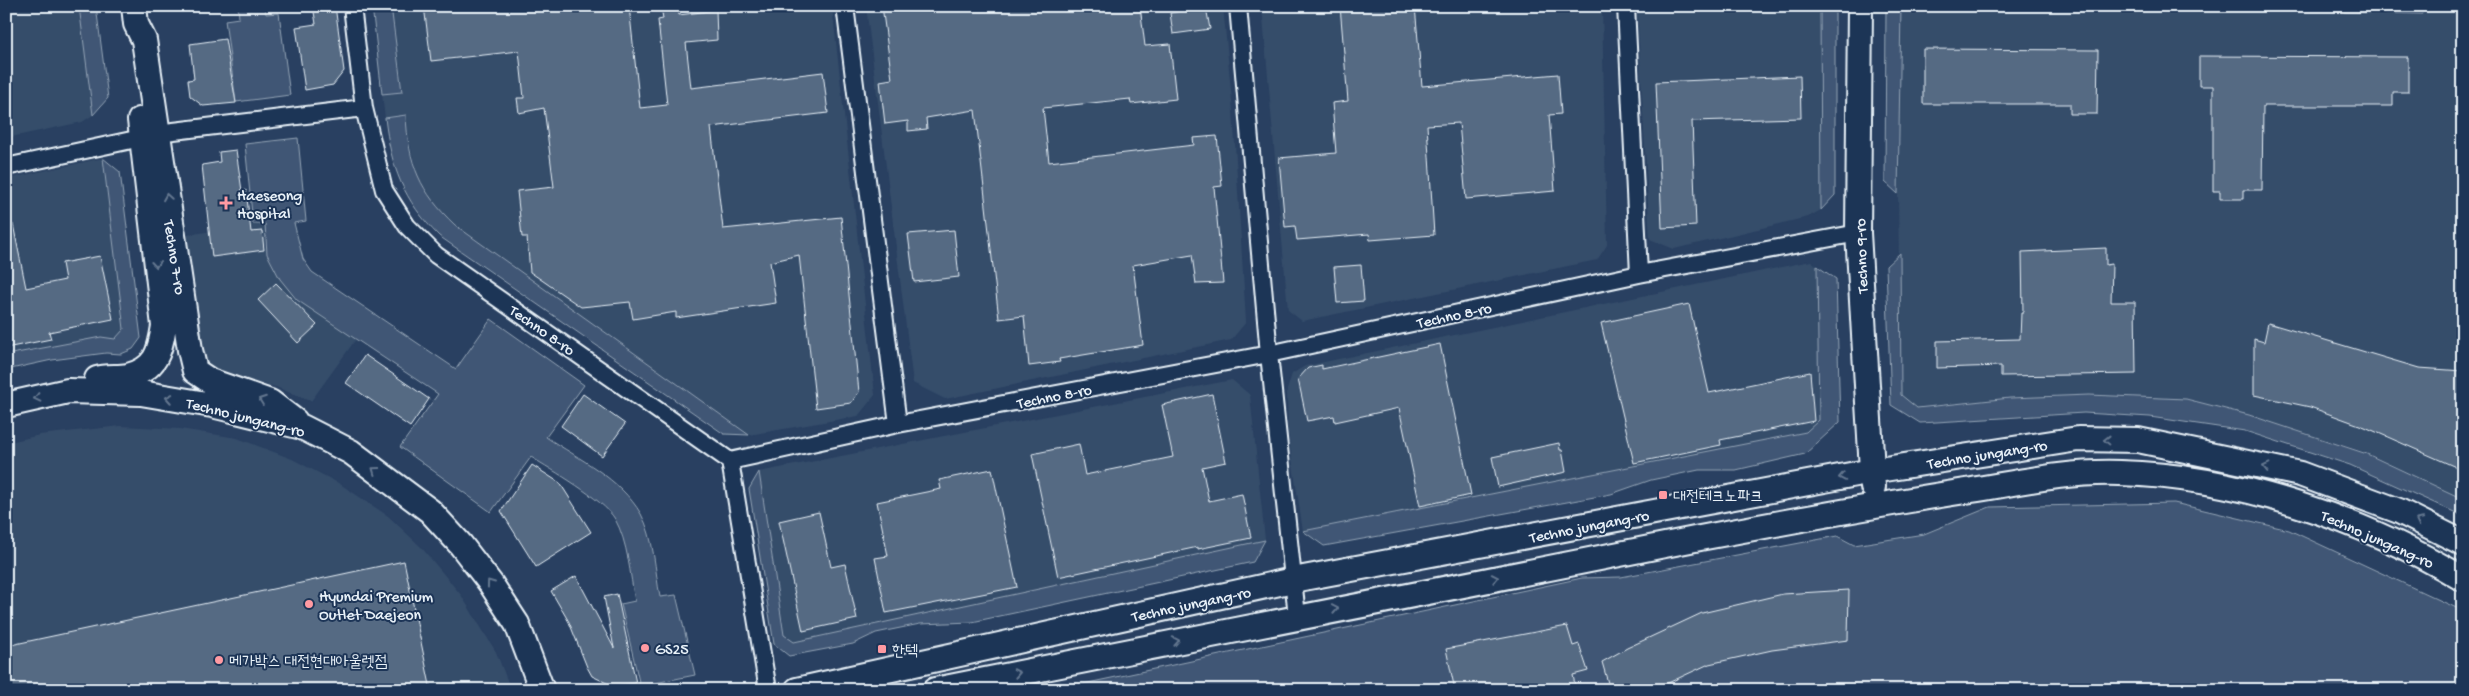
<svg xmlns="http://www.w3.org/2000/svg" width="2469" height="696" font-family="'Gochi Hand','Poor Story',sans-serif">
  <rect width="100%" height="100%" fill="#294061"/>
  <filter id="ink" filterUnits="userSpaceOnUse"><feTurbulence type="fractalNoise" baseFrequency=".02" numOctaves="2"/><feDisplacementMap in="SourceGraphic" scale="10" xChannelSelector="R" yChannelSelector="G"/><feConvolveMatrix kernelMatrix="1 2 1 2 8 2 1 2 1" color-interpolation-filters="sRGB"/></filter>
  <g filter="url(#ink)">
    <path fill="#364d6b" d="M6,6H79L93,115L82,122L6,138Z
      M391,6H832L875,395L858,416L749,435L455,225L434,205L417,177L407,130L406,115L385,118L382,94L402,92Z
      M866,6H1223L1233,112L1246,322L1231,340L945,399L913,383Z
      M1262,6H1602L1607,245L1597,260L1302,321L1288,310Z
      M1637,6H1820L1821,210L1808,217L1674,249L1650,239Z
      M1901,6H2463V499L2367,453L2249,415L2186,399L2089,395L2010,398L1917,408L1901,395L1898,194Z
      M103,158L124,329L115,339L101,337L6,355V179Z
      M265,223L267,254L297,300L356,339L311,401L276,387L221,374L209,366L202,356L187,235Z
      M1811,261L1817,266L1819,420L1806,432L1303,531L1288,433L1287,390L1292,374L1305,366Z
      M1232,380L1250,395L1265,540L794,642L784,635L759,472Z
      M121,426L180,429L237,438L292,459L340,484L388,516L421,547L461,595L496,652L511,690H6V443L40,435Z"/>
    <path fill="#415774" stroke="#94a4b6" d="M79,6H96L108,98L93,115Z
      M238,6H265L266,14L279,13L290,95L236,102L225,20L239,18Z
      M372,6H391L402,92L382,94Z
      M1820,6H1835V195L1821,210Z
      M1886,6H1901L1898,194L1885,182Z
      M2344,6H2422V14L2344,12Z
      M406,115C408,164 420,192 455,225L749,435L724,434L439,236C403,200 391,167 385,118Z
      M298,138L306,221L294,223L303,259L312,272L456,369L491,319L584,385L546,437C579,459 620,478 641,514C654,537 655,571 660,597L676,595L695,675L640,686L621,604L635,601C630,575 628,542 615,519C603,499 552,470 531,457L491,512L400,447L438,394L297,300L280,279L267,254L265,224H253L245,144Z
      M103,158L120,172L141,338L133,349L121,354L106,353L52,360L6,370V355L101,337L115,339L124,329Z
      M1900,253L1901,395L1917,408L2010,398L2089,395L2186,399L2249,415L2367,454L2463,499V516L2350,465L2245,431L2150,417L2084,413L1920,423L1891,405L1886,266Z
      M1817,266L1836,279L1840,422L1805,454L1736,470H1699L1651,480L1611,494L1324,546L1303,531L1806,432L1819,420Z
      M759,472L784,635L794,642L1265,540L1253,562L972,622L920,624L876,633L853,644L789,656L774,644L749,489Z
      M2174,503L2289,530L2463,611V690H1055L1582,578L1621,577L1837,536L1854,545L1924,534L1990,507Z"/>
    <path fill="#556a83" stroke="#e8f1f8" d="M313,6H335L344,71L333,85L305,90L296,27L316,24Z
      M424,6H629L640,108L667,105L658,20L663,19L661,6H678L679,15L716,10L717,40L686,43L691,88L823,72L828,113L711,127L723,229L841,217L859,392L851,403L816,408L799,255L770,262L776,303L676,318V312L633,319L630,302L581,307L530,272L527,237H522L517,191L554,187L544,108L519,113L517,98H524L519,51L431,61Z
      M882,6H1140L1145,46L1170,44L1176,99L1131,104L1130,99L1043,108L1049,162L1194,145L1193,138L1217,136L1222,186L1214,187L1223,283L1196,284L1192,255L1133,265L1143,345L1059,359L1060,362L1029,366L1024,316L999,319L975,110L926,118L927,129L908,131V121L885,124L880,81L892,79Z
      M1340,6H1415L1422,86L1558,74L1561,114L1549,115L1555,191L1466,199L1459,123L1427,125L1434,235L1370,240L1369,234L1297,240L1295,226L1285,227L1279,158L1336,153L1332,103L1348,101Z
      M1206,7L1210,29L1173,34L1170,13Z
      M225,39L236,103L203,106L190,96L188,80L194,79L190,44Z
      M1923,49L2098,50L2097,114H2070V104H1923Z
      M2199,56L2408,57V92H2393V106H2263L2262,190H2243V199H2220V191H2213V86H2199Z
      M1800,76L1801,118L1692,121L1696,226L1662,228L1656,82Z
      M236,150L242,191L246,190L251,232L262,231L264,250L212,257L202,165L220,162L219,152Z
      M13,224L26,288L65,280L62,263L100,256L113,319L49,332L51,339L6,348V225Z
      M954,230L959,277L914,282L908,234Z
      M2106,248V265L2112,264L2111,302H2135L2136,374L2001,376V366L1937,368V341L2020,339L2021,313H2023L2022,252Z
      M1361,265L1364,301L1337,303L1334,267Z
      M276,283L317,325L298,343L258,300Z
      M1689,304L1709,393L1810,372L1814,421L1720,440L1721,445L1634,463L1601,323Z
      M2268,323L2419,368L2463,371V459L2458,468L2365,427L2310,407L2254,395V339L2264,342Z
      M1440,344L1471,495L1420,506L1399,408L1335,422L1334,416L1307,421L1298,379L1308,368L1322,365V369Z
      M365,355L429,399L410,427L346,383Z
      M583,394L625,424L602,456L561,426Z
      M1212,394L1226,462L1202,467L1209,501L1242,494L1251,538L1198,549V547L1058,577L1032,454L1079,444L1085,475L1173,457L1162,405Z
      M1559,443L1560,450H1562L1566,472L1498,487L1492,457Z
      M532,465L560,483L591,532L536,567L501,511Z
      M992,469L1017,587L886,613L875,558L888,556L877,502L941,489L939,480Z
      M819,512L831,567L845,564L857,619L803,631L779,521Z
      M404,561L431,690H6V646Z
      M576,576L614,648L604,597L617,594L636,683L613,686L592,676L587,667L569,622L551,591Z
      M1849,590L1848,640L1772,650L1709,664L1653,690H1610L1602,662L1627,648L1702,613L1783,594Z
      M1567,626L1573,646L1579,644L1588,671L1573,675L1575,685L1557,690H1455L1446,649Z"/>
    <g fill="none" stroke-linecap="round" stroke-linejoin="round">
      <defs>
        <path id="street" d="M352,6L364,108L384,190L407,226L436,255L730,461L898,424L1269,354L1639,274L1858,233
          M845,6L898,424
          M1238,6L1269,354L1297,616
          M1626,6L1639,274
          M157,133L364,108
          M6,167L141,138
          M730,461L768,690"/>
        <path id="secondary" d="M134,6L136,24L144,40L190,350L195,371L210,381L270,402L295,421
          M1860,6L1858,233L1873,487
          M97,379C107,376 118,378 128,376C156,369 160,352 164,326L140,120
          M6,405L68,391L141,393L212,405L302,427L351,452L430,511L461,545L491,584L517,624L542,690
          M797,690L1293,580L1872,471L2078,439L2138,440L2300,474L2399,511L2463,543
          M935,690C1190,638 1445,588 1700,538C1790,521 1881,504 1972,490C2021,482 2070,471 2120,473C2237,476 2363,519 2463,579"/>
      </defs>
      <use href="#street" stroke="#e8f1f8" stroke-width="20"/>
      <use href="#secondary" stroke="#e8f1f8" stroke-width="28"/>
      <use href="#street" stroke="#1d3557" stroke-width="16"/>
      <use href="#secondary" stroke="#1d3557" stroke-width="24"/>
    </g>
    <defs><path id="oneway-chevron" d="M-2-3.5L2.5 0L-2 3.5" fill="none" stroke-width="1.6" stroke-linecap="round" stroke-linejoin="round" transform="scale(1.25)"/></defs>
    <g stroke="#64778f">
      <use href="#oneway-chevron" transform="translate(167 197) rotate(-99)"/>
      <use href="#oneway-chevron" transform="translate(156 264) rotate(83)"/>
      <use href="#oneway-chevron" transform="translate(37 398) rotate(167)"/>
      <use href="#oneway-chevron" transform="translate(169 398) rotate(-170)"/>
      <use href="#oneway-chevron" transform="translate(262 400) rotate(-160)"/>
      <use href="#oneway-chevron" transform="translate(2107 440) rotate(-179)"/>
      <use href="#oneway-chevron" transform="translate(2266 467) rotate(-167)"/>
      <use href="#oneway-chevron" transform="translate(375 470) rotate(-144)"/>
      <use href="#oneway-chevron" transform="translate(1842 477) rotate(169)"/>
      <use href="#oneway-chevron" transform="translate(2419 521) rotate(-153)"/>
      <use href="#oneway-chevron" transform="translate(1495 578) rotate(-11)"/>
      <use href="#oneway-chevron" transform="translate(490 583) rotate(-126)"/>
      <use href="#oneway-chevron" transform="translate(1335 609) rotate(-11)"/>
      <use href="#oneway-chevron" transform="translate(1176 641) rotate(-11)"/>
      <use href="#oneway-chevron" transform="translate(1017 673) rotate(-11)"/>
    </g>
  </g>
  <g fill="#ff9aa2" stroke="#1d3557" stroke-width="2">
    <path d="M223.5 195.5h5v5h5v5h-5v5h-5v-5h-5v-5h5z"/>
    <rect x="1658" y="490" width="10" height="10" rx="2.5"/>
    <circle cx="309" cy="604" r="5"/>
    <circle cx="645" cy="648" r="5"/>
    <rect x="877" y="644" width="10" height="10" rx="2.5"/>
    <circle cx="219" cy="660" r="5"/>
  </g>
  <g text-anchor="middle" stroke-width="4" stroke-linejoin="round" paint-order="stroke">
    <g font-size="16" fill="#e8f1f8" stroke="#1d3557" text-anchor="start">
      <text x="237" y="200">Haeseong<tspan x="237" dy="18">Hospital</tspan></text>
      <text x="1673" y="501">대전테크노파크</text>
      <text x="319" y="601">Hyundai Premium<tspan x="319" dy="18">Outlet Daejeon</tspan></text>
      <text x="655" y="654">GS25</text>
      <text x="892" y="655">한텍</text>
      <text x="229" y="666">메가박스 대전현대아울렛점</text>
    </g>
    <g font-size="16" fill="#e8f1f8" stroke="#1d3557">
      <text transform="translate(1860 256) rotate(-92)" y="6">Techno 9-ro</text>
      <text transform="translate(176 257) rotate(81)" y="6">Techno 7-ro</text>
      <text transform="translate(1454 314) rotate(-12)" y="6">Techno 8-ro</text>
      <text transform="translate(543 329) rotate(35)" y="6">Techno 8-ro</text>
      <text transform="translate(1054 395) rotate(-11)" y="6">Techno 8-ro</text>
      <text transform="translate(246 416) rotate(14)" y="6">Techno jungang-ro</text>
      <text transform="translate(1987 453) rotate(-9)" y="6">Techno jungang-ro</text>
      <text transform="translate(1589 525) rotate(-11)" y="6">Techno jungang-ro</text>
      <text transform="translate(2378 538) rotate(24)" y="6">Techno jungang-ro</text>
      <text transform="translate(1191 603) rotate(-12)" y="6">Techno jungang-ro</text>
    </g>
  </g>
  <rect width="2469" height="696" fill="none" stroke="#1d3557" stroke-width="25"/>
  <rect x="12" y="12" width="2444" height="671" fill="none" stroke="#e8f1f8" stroke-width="2" filter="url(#ink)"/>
</svg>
